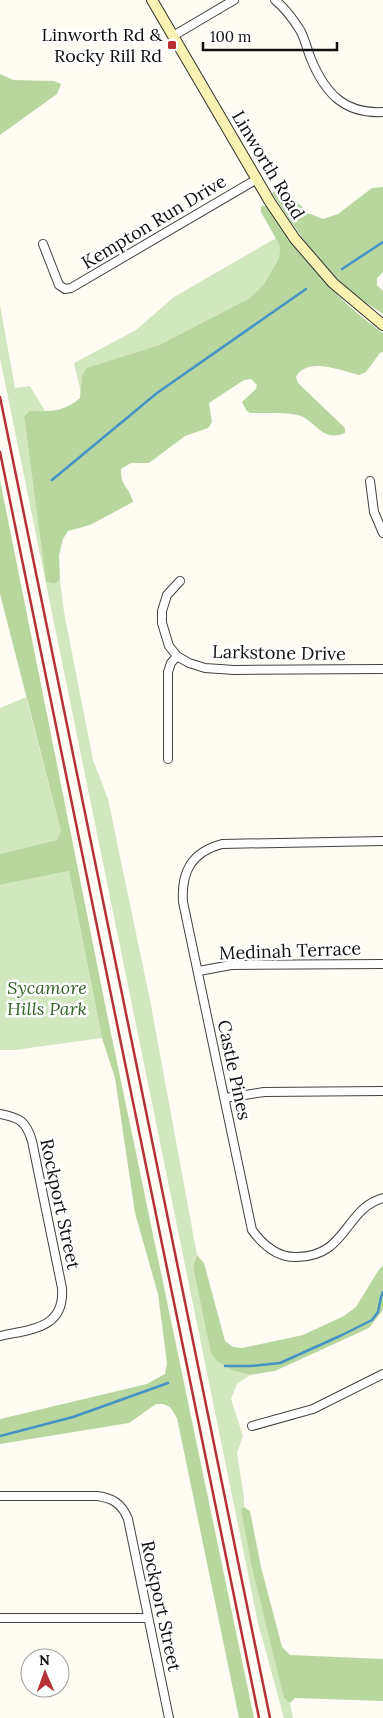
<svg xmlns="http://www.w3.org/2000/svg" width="383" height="1718" font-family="Lora,serif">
  <rect width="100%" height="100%" fill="#fefcf3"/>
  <path fill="#d3e7be" d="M276,238L280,246L279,258L264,284L250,298L159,345L86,368L82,376L81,393L74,363L136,330L174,297Z
    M0,305L15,388L30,386L45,411H29L24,416L46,582L54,584L60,580L64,612L93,760L108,799L150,1000L197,1255L193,1266L234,1371L250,1375L237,1384L231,1399L243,1436L237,1453L244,1497V1507L241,1509L284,1698L290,1703L293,1718H284L258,1623L0,358Z
    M26,697L61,831L57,840L0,854V708Z
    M69,871L102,1038L15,1050H0V885Z"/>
  <path fill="#b7d79e" d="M0,74L13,80L54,81L61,84L57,94L0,135Z
    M281,186L308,213L323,219L338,214L372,188L383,187V272L377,278V285L383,291V314C373,307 361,300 351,292C319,265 295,228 272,193Z
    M261,206H267C301,255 333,298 383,333V352L380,353L366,372L359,375C341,371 307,356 296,377L298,383L345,428V433C323,442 318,424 301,416C292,412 262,413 250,413L246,410L242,402L256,389L257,385L251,379L244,380L209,403L212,422L208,428L185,436L149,463H131L121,469C120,486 129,486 133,502L90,525L68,531L63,539L59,555L60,580L54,584L46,582L24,416L29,411C50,411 63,413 80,398L82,376L86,368L159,345L250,298L264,284L279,258L280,246L261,212Z
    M0,480L108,1019L254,1718H239L177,1418L170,1407L163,1404H156L129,1423L0,1444V1419L147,1384L165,1374L167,1363L158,1294L135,1213L115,1078L102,1038L69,871L0,885V854L57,840L61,831L0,594Z
    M197,1255L204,1263L225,1341L233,1347L242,1348L303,1335L344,1316L356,1307L378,1271L383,1265V1310L369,1328L275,1371L250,1375L234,1371L217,1361L211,1353L193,1266Z
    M244,1507L250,1511L261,1567L282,1647L290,1655L383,1659V1701L295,1698L290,1703L284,1698L251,1563L241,1509Z"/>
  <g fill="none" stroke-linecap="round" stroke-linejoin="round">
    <path stroke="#4691c5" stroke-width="2.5" d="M342,269L383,242
      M52,480L157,393L306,289
      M225,1366H251L280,1363L340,1336L372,1320L378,1312L381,1297L383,1292
      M0,1436L73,1417L168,1383"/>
    <defs>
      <path id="minor" d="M275,0C285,8 293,19 300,30C305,39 307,49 311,59C325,93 344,114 383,112
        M173,36L234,0
        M43,244L59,285L65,289L71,288L257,179
        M370,481L374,512L383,533
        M180,581L167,595L162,611V623L169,646L177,656L189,663L205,668L234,670L383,669
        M168,759V672L171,663L177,656
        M383,841L222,844C192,852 181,871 183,902L252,1230C263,1245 277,1258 297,1257C348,1256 344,1209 383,1198
        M199,971L231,965L383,964
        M225,1098L264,1092L383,1091
        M0,1114C20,1118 26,1121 32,1141L62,1288C65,1329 31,1329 0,1336
        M252,1426L313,1409L383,1374
        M0,1496H97C113,1498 122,1504 128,1519L169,1718
        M0,1618H148"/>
      <path id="secondary" d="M152,0L231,135L270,202L295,239L333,283L383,325"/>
    </defs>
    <use href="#minor" stroke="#424242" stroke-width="10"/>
    <use href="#secondary" stroke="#313131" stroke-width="12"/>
    <use href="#minor" stroke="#fff" stroke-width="8"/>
    <use href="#secondary" stroke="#f9f2b2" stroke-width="10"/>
    <path stroke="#b73036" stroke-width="2.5" d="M0,397L270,1718
      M0,452L259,1718"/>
  </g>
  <rect fill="#b73036" stroke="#fff" stroke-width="2" x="167" y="40" width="10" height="10" rx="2.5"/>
  <g text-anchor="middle" stroke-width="5" stroke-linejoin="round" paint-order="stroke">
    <g font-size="18" fill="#0f0f0f" stroke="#fff" text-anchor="end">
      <text x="162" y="41">Linworth Rd &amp;<tspan x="162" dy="21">Rocky Rill Rd</tspan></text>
    </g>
    <g font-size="18" fill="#0f0f0f" stroke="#fff">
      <text transform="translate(268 165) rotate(59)" y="6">Linworth Road</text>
      <text transform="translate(154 222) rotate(-31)" y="6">Kempton Run Drive</text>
      <text transform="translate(279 653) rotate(1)" y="6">Larkstone Drive</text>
      <text transform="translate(290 951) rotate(-2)" y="6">Medinah Terrace</text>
      <text transform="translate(234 1070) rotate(78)" y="6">Castle Pines</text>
      <text transform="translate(60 1204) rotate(78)" y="6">Rockport Street</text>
      <text transform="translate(161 1606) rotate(78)" y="6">Rockport Street</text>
    </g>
    <g font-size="18" font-style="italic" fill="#306423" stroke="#fff">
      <text x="47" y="994">Sycamore<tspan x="47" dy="21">Hills Park</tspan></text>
    </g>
  </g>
  <g transform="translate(45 1673) rotate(358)"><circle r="24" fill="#ffffff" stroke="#9f9f9f"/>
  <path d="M0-4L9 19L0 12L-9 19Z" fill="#b73036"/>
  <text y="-8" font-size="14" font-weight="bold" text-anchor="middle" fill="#0f0f0f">N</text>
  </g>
  <path d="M203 42v8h134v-8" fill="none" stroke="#0f0f0f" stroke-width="2.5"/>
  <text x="210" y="42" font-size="15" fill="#0f0f0f" stroke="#ffffff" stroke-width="4" paint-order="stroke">100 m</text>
</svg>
